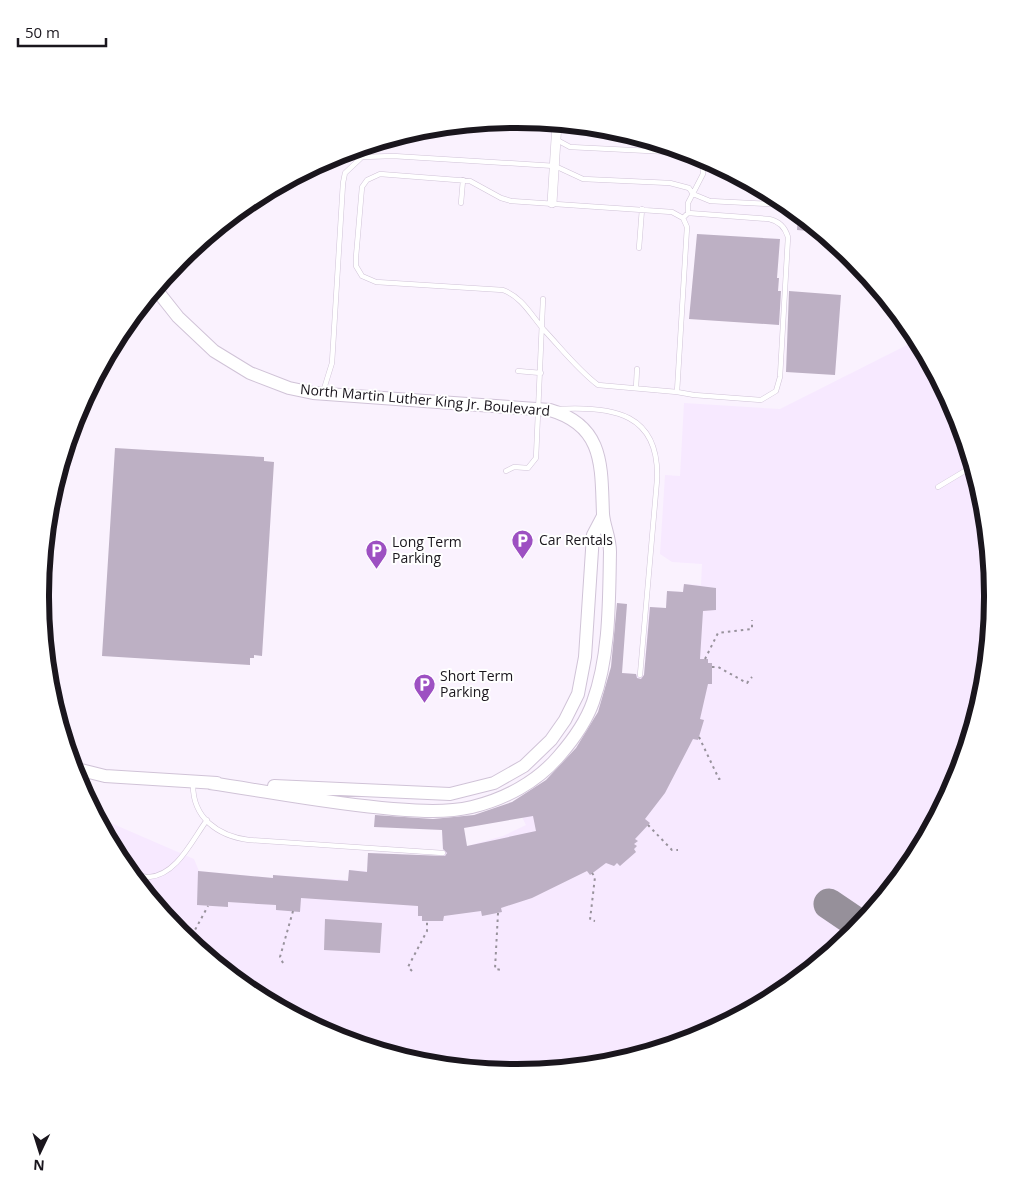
<svg xmlns="http://www.w3.org/2000/svg" width="1033" height="1192" font-family="'Open Sans',sans-serif">
  <rect width="100%" height="100%" fill="#faf2fe"/>
  <path fill="#f7e9ff" d="M917,340L957,414L984,503L993,596L984,689L957,779L913,861L853,933L781,992L699,1036L609,1063L516,1072L423,1063L334,1036L252,992L179,933L120,860L97,817L194,859L199,871L272,878L273,875L348,880L349,870L367,871L368,853L443,857L442,830L467,846L503,836L526,825L519,811L537,801L617,694L622,673L644,675L649,607L666,608L667,591L683,592L684,584L701,585L702,564L672,562L660,554L665,475L680,476L684,403L780,409Z"/>
  <g fill="none" stroke-linecap="round" stroke-linejoin="round">
    <path stroke="#96909a" stroke-width="31" d="M829,904L860,925"/>
  </g>
  <path fill="#bdb0c4" fill-rule="evenodd" d="M798,214L800,215L820,232L797,230Z
    M697,234L780,239L777,278H779L778,291H781L779,325L689,319Z
    M789,291L841,295L835,375L786,372Z
    M115,448L264,457V461L274,462L262,656L254,655V658H250V665L102,656Z
    M684,584L716,588V610L703,611L700,659H708V663H712V684H708L700,719L704,720L698,740L693,739L665,793L645,819L650,823L635,839L638,841L634,844L637,846L634,849L636,852L620,866L617,863L614,866L606,863L590,875L587,871L532,898L501,908L502,912L482,916L481,911L444,916L443,921H422V916H418V906L301,898L300,912L276,910V905L228,902V907L197,905L198,871L273,878V875L348,881L349,870L367,872L368,853L445,856L447,853L443,849L442,830L374,827L375,815L433,819L474,815L512,802L546,780L576,748L598,712L611,667L617,603L627,604L622,673L636,674L637,678L641,679L644,675L650,607L666,608L667,591L683,592ZM533,816L536,831L467,846L464,828Z
    M325,919L382,923L380,953L324,950Z"/>
  <g fill="none" stroke-linecap="round" stroke-linejoin="round">
    <defs>
      <path id="lane" d="M557,140L570,147L690,153
        M380,174L470,181L501,198L511,201L672,212L683,218L687,227L677,392L598,385C578,370 561,348 544,330C531,315 522,297 503,290L376,282L362,276L356,266V257L362,187L367,180Z
        M461,203L463,180
        M688,213V203L703,174V158
        M639,248L642,209
        M518,371L541,373
        M636,388L637,369
        M88,392L102,366
        M323,392L332,363L343,183L345,173L362,157L393,156L555,166L583,179L670,183L689,188L693,194L710,201L788,205
        M677,392L694,395L761,400L776,391L780,377L788,237C785,227 779,221 769,219L688,213L683,218
        M558,409C613,406 660,413 657,480L640,675
        M506,471L514,467L528,468L536,458L543,299
        M938,487L973,466
        M193,783C192,818 218,836 249,840L443,853
        M130,872C136,874 143,877 149,877C177,875 192,840 207,820"/>
      <path id="street" d="M552,203L557,123"/>
      <path id="secondary" d="M155,288L178,317L214,351L250,373L289,388L313,393L550,410C605,426 601,467 603,514C604,527 610,537 610,552C609,601 610,655 593,702C586,722 573,740 559,756C537,782 505,799 472,807C446,813 419,811 393,809C331,804 271,792 210,783
        M73,768L105,776L217,783
        M274,786L450,794L494,783L524,766L551,740L565,720L578,694L585,657L593,535L603,516"/>
    </defs>
    <use href="#lane" stroke="#d0c3d7" stroke-width="5.5"/>
    <use href="#street" stroke="#d0c3d7" stroke-width="10"/>
    <use href="#secondary" stroke="#d0c3d7" stroke-width="14"/>
    <path stroke="#98929c" stroke-width="2" stroke-dasharray="2.5 4" stroke-linecap="butt" d="M705,659L718,633L752,629V620
      M712,667H718L747,683L752,677
      M699,737L719,779L723,777
      M648,825L672,850H678
      M592,873L595,877L590,920L595,921
      M498,913L495,969L502,970
      M189,941L208,906
      M283,963L280,957L293,911
      M412,971L408,967L427,931V921"/>
    <use href="#lane" stroke="#fff" stroke-width="4.5"/>
    <use href="#street" stroke="#fff" stroke-width="9"/>
    <use href="#secondary" stroke="#fff" stroke-width="12"/>
  </g>
  <defs>
    <symbol id="parking-pin" viewBox="-11 -11 22 30"><path d="M0 17L-7.5 6A9.5 9.5 0 1 1 7.5 6Z" fill="#9d50c2" stroke="#fff"/><path d="M-3.5-5.5H1a3.5 3.5 0 0 1 0 7H-1V5.5H-3.5ZM-1-3.4V-.6H.8a1.4 1.4 0 0 0 0-2.8Z" fill="#fff"/></symbol>
  </defs>
  <g fill-rule="evenodd">
    <use href="#parking-pin" x="510" y="528" width="25" height="34"/>
    <use href="#parking-pin" x="364" y="538" width="25" height="34"/>
    <use href="#parking-pin" x="412" y="672" width="25" height="34"/>
  </g>
  <g text-anchor="middle" stroke-width="4" stroke-linejoin="round" paint-order="stroke">
    <g font-size="14" fill="#1a161d" stroke="#fff">
      <text transform="translate(425 400) rotate(5)" y="5">North Martin Luther King Jr. Boulevard</text>
    </g>
    <g font-size="14" fill="#1a161d" stroke="#fff" text-anchor="start">
      <text x="539" y="545">Car Rentals</text>
      <text x="392" y="547">Long Term<tspan x="392" dy="16">Parking</tspan></text>
      <text x="440" y="681">Short Term<tspan x="440" dy="16">Parking</tspan></text>
    </g>
  </g>
  <path d="M0 0H1033V1192H0ZM516 128H517A467 467 0 0 1 984 595V597A467 467 0 0 1 517 1064H516A467 467 0 0 1 49 597V595A467 467 0 0 1 516 128Z" fill="#fff" fill-rule="evenodd"/>
  <path fill="none" stroke="#1a161d" stroke-width="6" d="M516 128H517A467 467 0 0 1 984 595V597A467 467 0 0 1 517 1064H516A467 467 0 0 1 49 597V595A467 467 0 0 1 516 128Z"/>
  <g transform="translate(40 1152) rotate(184)" stroke="#ffffff" stroke-width="4" paint-order="stroke">
  <path d="M0-4L9 19L0 12L-9 19Z" fill="#1a161d"/>
  <text y="-8" font-size="14" font-weight="bold" text-anchor="middle" fill="#1a161d">N</text>
  </g>
  <path d="M18 38v8h88v-8" fill="none" stroke="#1a161d" stroke-width="2.5"/>
  <text x="25" y="38" font-size="15" fill="#1a161d" stroke="#ffffff" stroke-width="4" paint-order="stroke">50 m</text>
</svg>
